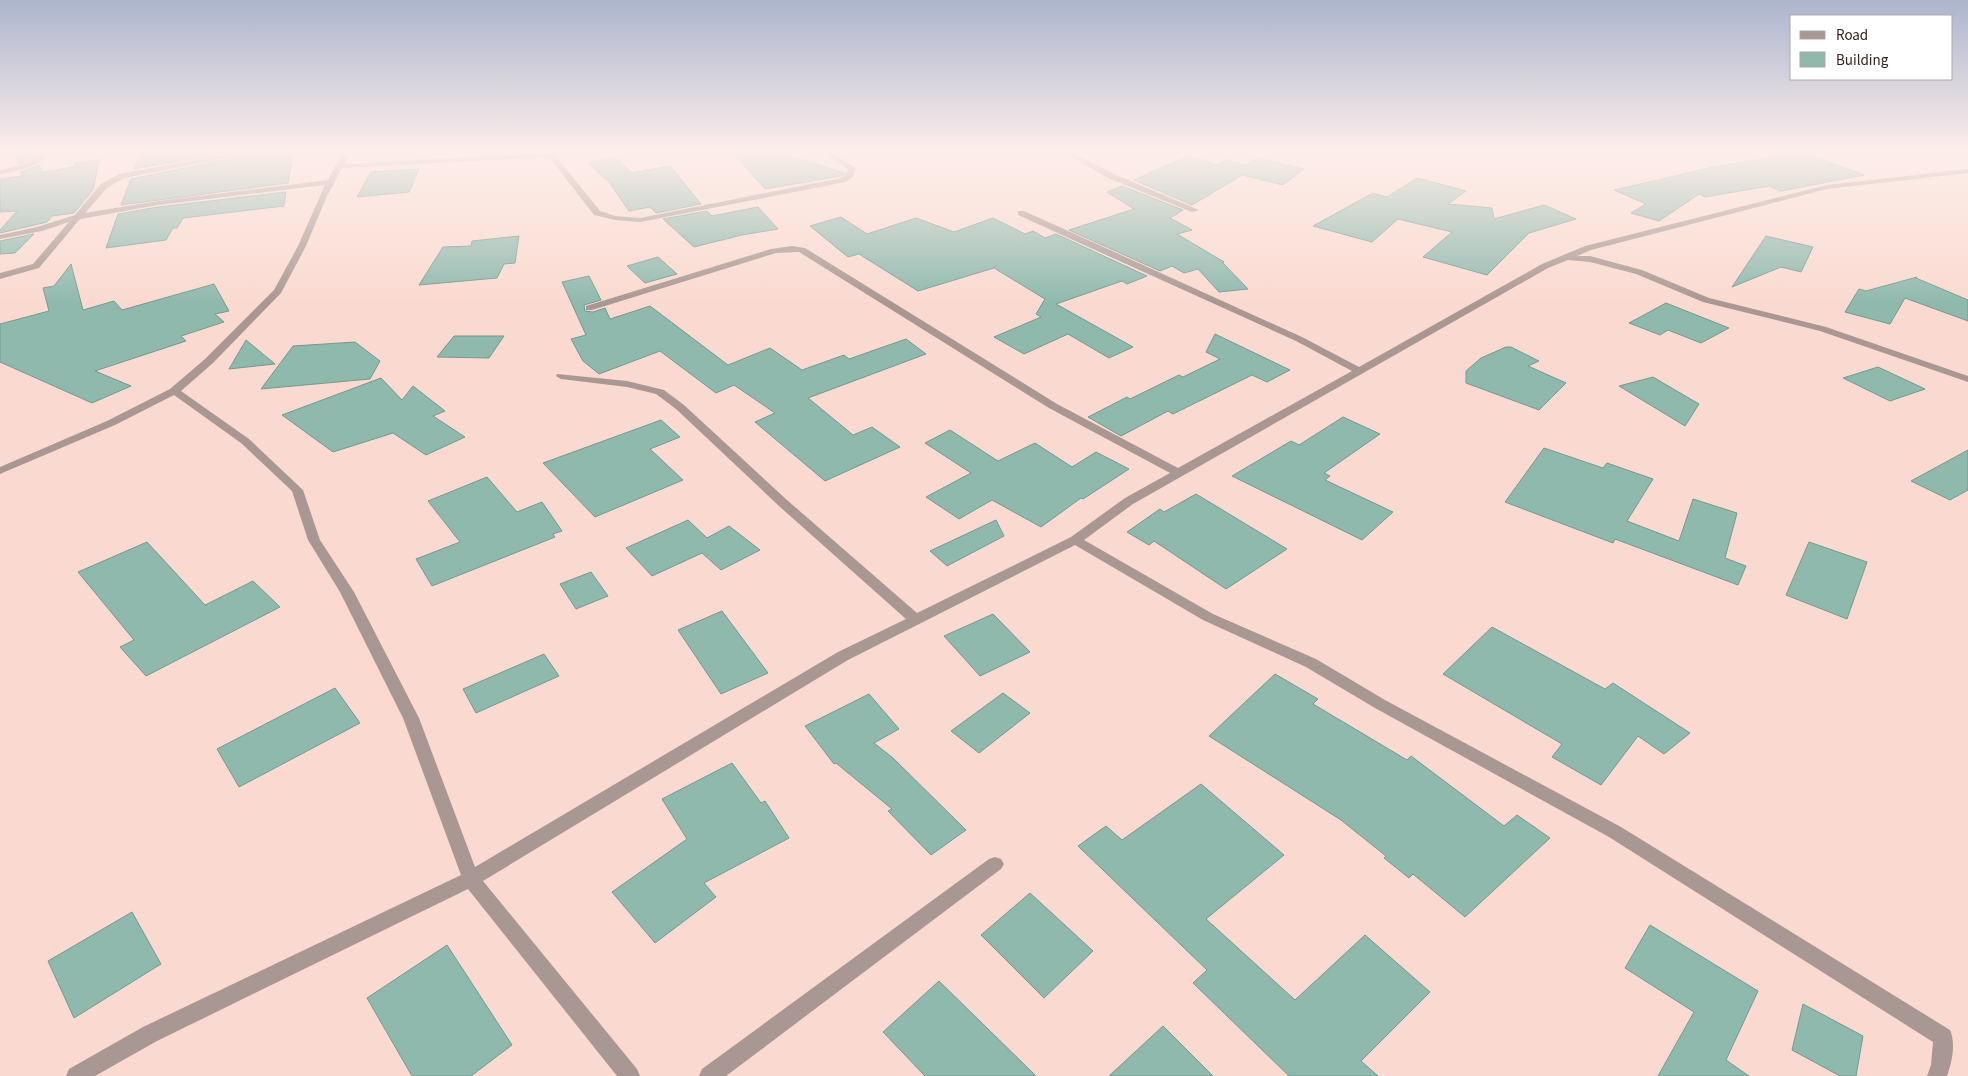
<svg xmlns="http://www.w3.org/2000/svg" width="1968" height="1076" font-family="'Source Sans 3',sans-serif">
  <rect width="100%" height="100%" fill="#fadad0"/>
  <path fill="#90b9ae" stroke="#729a90" d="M15,153H33L35,156L27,161L18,164Z
    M140,153H226L134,169Z
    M251,153H293L288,183L121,205L131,179L249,155Z
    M734,153H779L845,173L841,176L765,189Z
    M1798,153H1805L1864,175L1781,191L1769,186L1705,197L1699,194L1659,221L1631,213L1646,204L1614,190L1714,167Z
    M1188,156L1217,165L1226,160L1246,165L1258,158L1304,169L1283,185L1242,175L1192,205L1134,180Z
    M615,157L632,173L670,166L701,204L656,213L650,207L629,211L609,182L588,163Z
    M99,160L93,190L74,213L52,216L47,222L0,233V230L17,211L0,212V179L22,176L21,172L39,165L42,172L74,167L75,163Z
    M419,169L409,192L357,197L371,172Z
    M1417,178L1466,191L1448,204L1492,208L1494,219L1544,205L1576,219L1529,233L1487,275L1423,257L1452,232L1398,219L1372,242L1313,226L1373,193L1387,197Z
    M1122,186L1183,210L1170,218L1192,230L1177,234L1224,262H1222L1248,289L1219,292L1198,269L1184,273L1172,266L1160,271L1069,230L1134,209L1107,192Z
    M286,192L284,206L183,218L177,228H173L166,240L106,248L118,214L158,207Z
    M758,207L778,229L742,235L694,247L663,219L707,211L712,216Z
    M841,217L867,234L916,218L954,232L993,218L1025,234L1033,231L1045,238L1056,234L1147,276L1127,284L1122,281L1056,304L1133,347L1109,358L1068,334L1024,354L994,337L1041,317L1036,314L1045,299L994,268L918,291L859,254L848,257L810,226Z
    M34,234L15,253L0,254V241Z
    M519,236L515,263L504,264L497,278L419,285L443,247L471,246L472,241Z
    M1766,236L1813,247L1801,272L1781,267L1732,287Z
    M658,257L677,274L645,283L627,266Z
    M71,264L83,310L114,301L122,310L214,284L229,311L215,314L224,322L181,336L186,341L95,371L131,386L92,403L0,362V324L49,311L43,288L54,286Z
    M589,276L601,300L584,305L585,311L593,312L605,308L610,319L650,306L728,365L770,348L802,370L844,355L849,359L906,339L926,354L808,398L853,435L872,427L900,447L825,481L755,422L775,413L734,385L716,393L660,351L599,374L583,361L571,339L586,335L562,282Z
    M1917,277L1916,278L1968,300V321L1905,298L1890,324L1845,312L1859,289L1866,291Z
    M1666,303L1729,328L1701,343L1668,330L1660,335L1629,323Z
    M1215,334L1290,370L1267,382L1252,375L1173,414L1168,411L1121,436L1088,417L1127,397L1130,399L1179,375L1183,377L1220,359L1206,352Z
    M454,336H504L489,358L437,357Z
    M246,340L275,364L229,369Z
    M355,342L380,361L370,379L261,389L293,346Z
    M1506,347H1511L1539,361L1528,366L1566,383L1539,410L1466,383V371L1481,358Z
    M1878,367L1925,389L1890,401L1843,378Z
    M1653,377L1699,404L1685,426L1619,386Z
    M381,378L402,400L413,386L445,411L433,416L465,437L426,455L393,433L333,452L282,415Z
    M1343,417L1380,434L1324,473L1330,476L1325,480L1393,512L1362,540L1232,476L1291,441L1299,445Z
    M661,420L680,437L650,449L683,480L595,517L543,463Z
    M950,430L998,461L1035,443L1072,467L1096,452L1129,469L1083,499L1081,498L1041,527L992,500L959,519L926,497L971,473L925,443Z
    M1544,448L1603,468L1607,463L1653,479L1627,521L1679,541L1693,499L1737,513L1725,558L1746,566L1738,585L1615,539L1613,543L1505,502Z
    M1968,450V490L1950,500L1911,481Z
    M487,477L517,512L542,502L562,531L553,534L555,537L432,586L416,559L460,542L428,501Z
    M1196,494L1287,549L1226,589L1154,541L1149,545L1127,532L1160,509L1164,512Z
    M688,520L707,538L729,526L760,550L721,570L702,553L652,576L626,548Z
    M996,520L1004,536L947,566L930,551Z
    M147,542L205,605L253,581L280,607L146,676L120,647L134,640L78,572Z
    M1809,542L1867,562L1847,619L1786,595Z
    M591,572L608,596L576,609L560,584Z
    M722,611L768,673L721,694L678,630Z
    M993,614L1030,652L980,676L944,636Z
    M1492,627L1605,689L1613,683L1690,733L1664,754L1638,736L1601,785L1552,757L1562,744L1443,674Z
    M544,654L559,676L476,713L463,689Z
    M1275,674L1318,699L1313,704L1407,760L1411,756L1504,826L1517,815L1550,838L1465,917L1413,874L1409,878L1384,858L1386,856L1341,820L1209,736Z
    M335,688L360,723L239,787L217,749Z
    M1003,693L1030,713L979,753L951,731Z
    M869,694L899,729L874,743L893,758L966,830L931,855L888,811L892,809L836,763L834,764L805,726Z
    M732,763L761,803L765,801L789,838L704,883L716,897L655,943L612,892L687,839L662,799Z
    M1201,784L1284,855L1206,919L1295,1000L1365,935L1430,992L1361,1061L1378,1076H1289L1193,983L1207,970L1078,846L1106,826L1122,840Z
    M1030,893L1093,951L1044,998L981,935Z
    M132,912L161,964L74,1018L48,961Z
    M1650,925L1758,991L1726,1060L1749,1076H1658L1694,1012L1625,968Z
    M447,945L512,1045L471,1076H412L367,998Z
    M939,981L1036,1076H925L883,1032Z
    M1803,1004L1863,1036L1856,1076H1840L1792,1050Z
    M1163,1026L1213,1076H1109Z"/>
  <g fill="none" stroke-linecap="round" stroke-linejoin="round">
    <path fill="#a89792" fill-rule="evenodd" d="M41,153H49C37,169 18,170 0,174V170L28,163Z
      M235,153H249L124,178L107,188L85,213L158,201L328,180L342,153H349L345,164L545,153H583L580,155L556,156L600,211L615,216L640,218L841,178L847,173L848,169L823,153H831L856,168L853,176L846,182L640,222L615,220L594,215L549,157L342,168L327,196L306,246L281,293L213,363L181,391L249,439L303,490L320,540L354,592L419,718L475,867L838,652L906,619L779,506L676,409L656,394L627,387L561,379L556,376L557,374L627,381L664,390L684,405L787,500L917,613L1071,537L1125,498L1170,473L1049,408L799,252L776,253L592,310H586V306L771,249L792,246L805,248L1057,404L1178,468L1352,371L1296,341L1018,215V211H1024L1302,337L1359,367L1542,264L1585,246L1827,185L1968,169V173L1827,189L1591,250L1577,256H1590L1642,270L1709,298L1826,327L1968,376V382L1820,331L1703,302L1636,274L1590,262L1568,260L1548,268L1133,504L1084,540L1213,614L1316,659L1385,700L1621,827L1950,1030C1956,1044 1952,1062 1947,1076H1927L1931,1065L1933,1042L1609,837L1375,708L1306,667L1203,620L1075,545L848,660L483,881L637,1069L640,1076H617L468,889L157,1041L95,1076H66L69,1069L143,1027L461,875L403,718L340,592L308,540L292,491L241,443L174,395L115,425L0,474V467L107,421L170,389L205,359L274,290L298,246L325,185L158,205L80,219L39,268L0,279V273L33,264L69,222L42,231L0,239V235L37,227L75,215L101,184L119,174Z
      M1065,153H1074L1114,174L1199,210L1192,212L1108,178Z
      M995,857L1001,859L1004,864L1001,869L726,1076H699L702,1069L989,859Z"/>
  </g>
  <linearGradient id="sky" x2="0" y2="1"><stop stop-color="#acb5cd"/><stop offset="0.5" stop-color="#fdeeea"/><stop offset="1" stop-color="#fdeeea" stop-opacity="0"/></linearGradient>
  <rect width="1968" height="303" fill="url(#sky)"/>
  <rect x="1790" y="15" width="162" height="65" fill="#ffffff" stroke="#ada7a5"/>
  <rect x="1800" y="31" width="25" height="8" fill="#a89792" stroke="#ada7a5"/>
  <text x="1836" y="40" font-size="15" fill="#32241f">Road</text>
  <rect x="1800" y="52" width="25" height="15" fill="#90b9ae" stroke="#ada7a5"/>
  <text x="1836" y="65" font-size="15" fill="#32241f">Building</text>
</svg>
